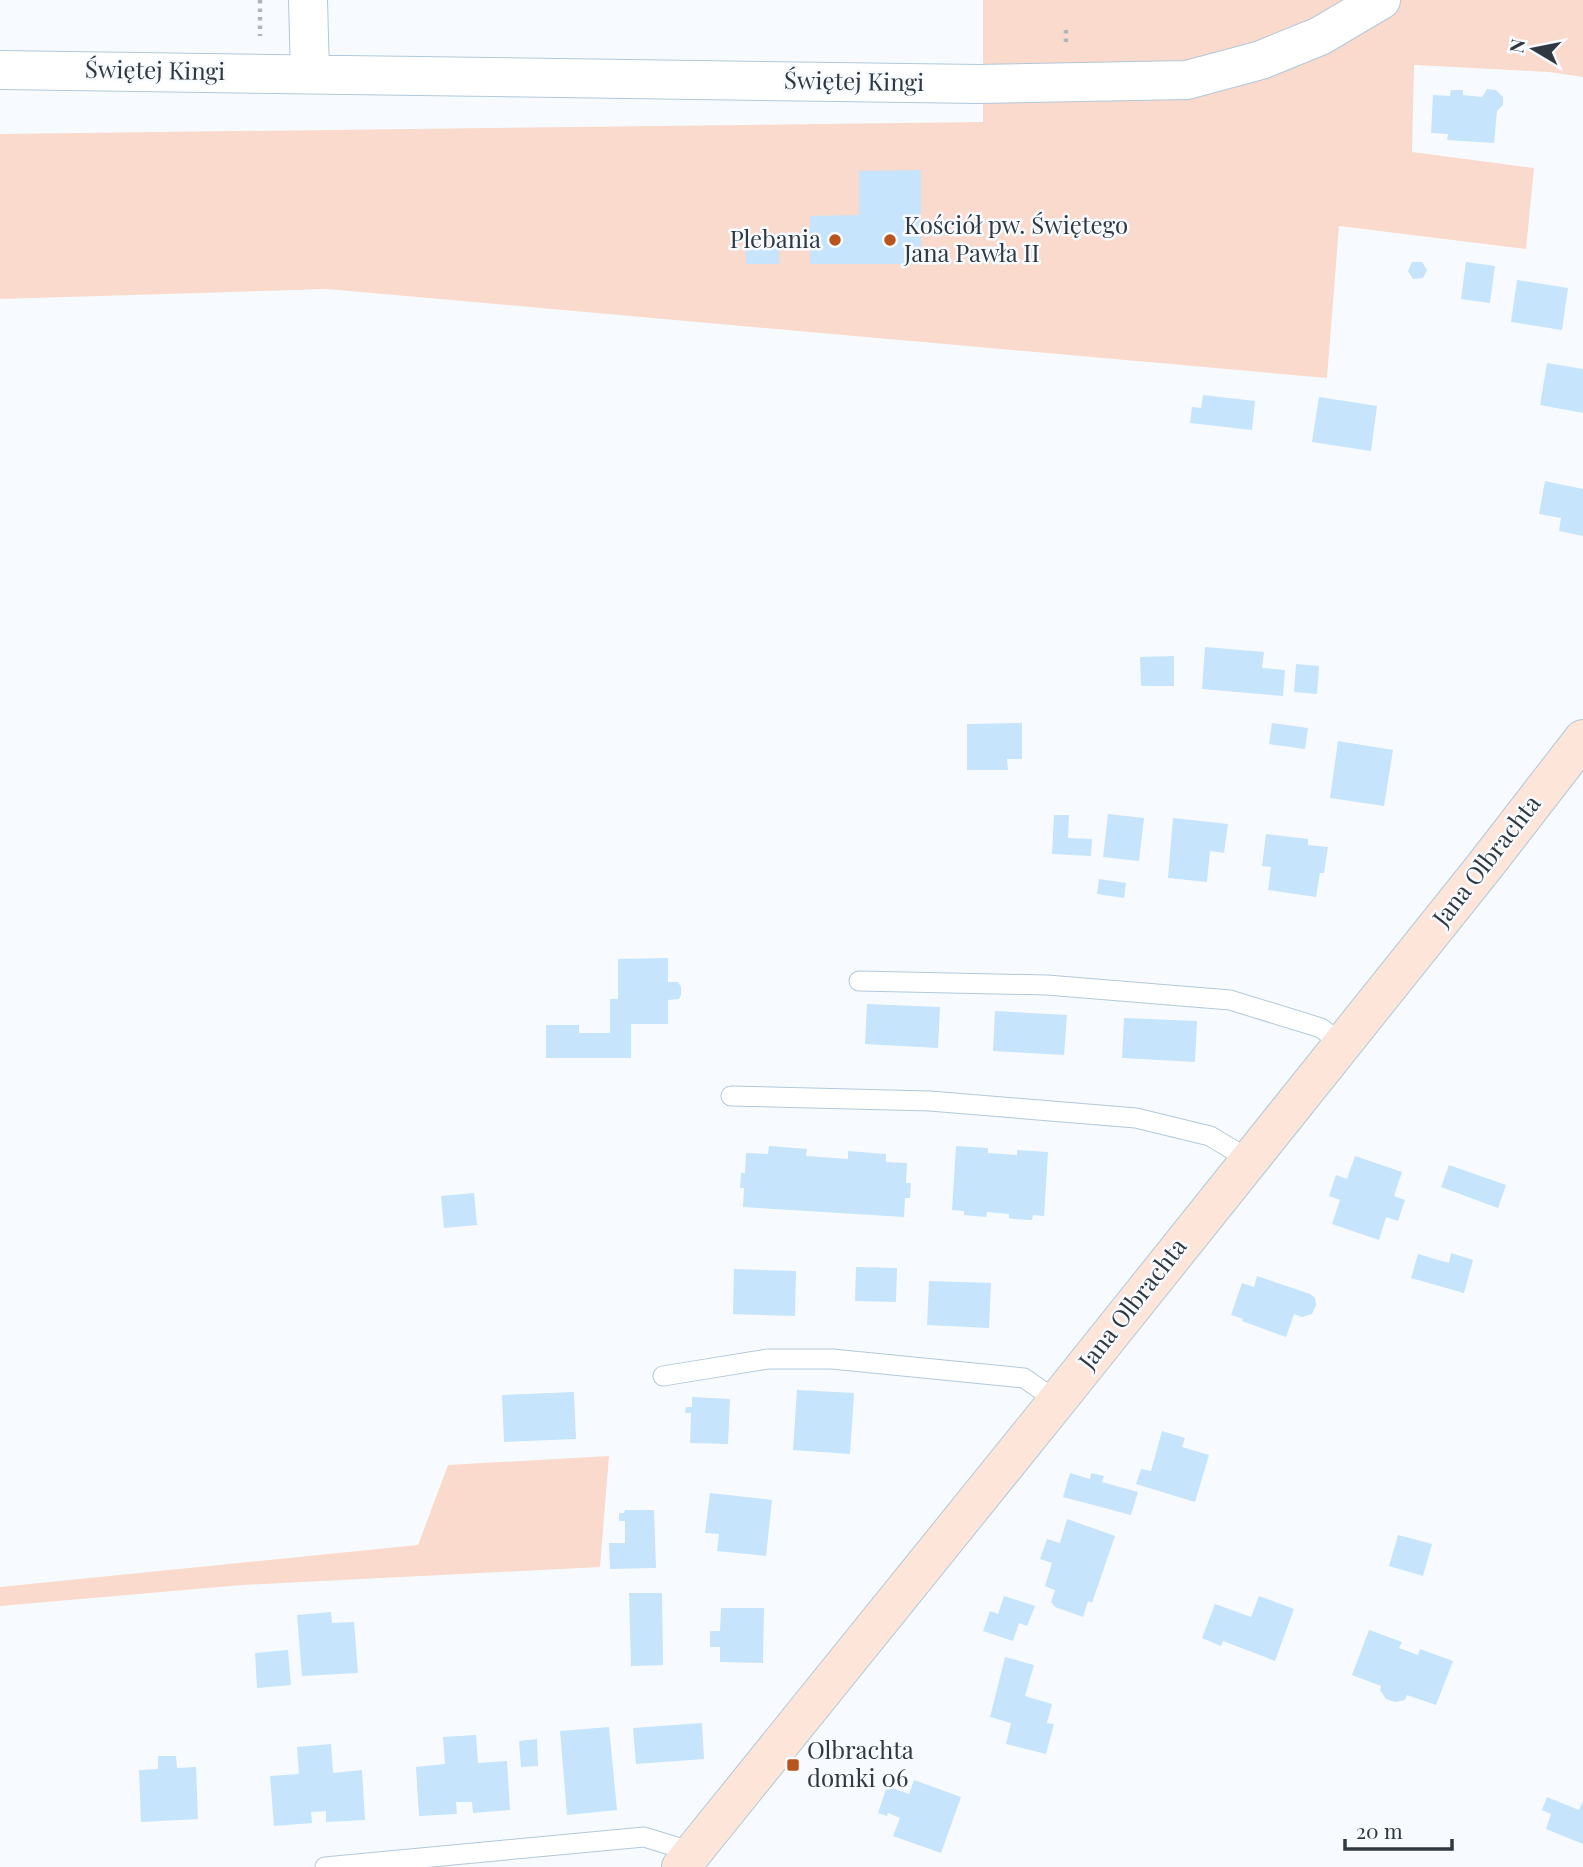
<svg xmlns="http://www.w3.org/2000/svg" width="1583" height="1867" font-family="'Playfair Display',serif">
  <rect width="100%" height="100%" fill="#f7fbff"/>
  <path fill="#f9dacc" d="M983,0H1583V77L1549,72L1414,65L1412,152L1534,168L1526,249L1339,226L1327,378L327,289L0,299V134L983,122Z
    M609,1456L600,1567L242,1585L0,1606V1587L418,1545L448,1465Z"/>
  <path fill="#c6e4fc" d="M1487,89L1496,90L1503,97V105L1497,111L1494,143L1447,140L1448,134L1431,133L1433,95L1450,96L1451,90H1463V95L1482,97Z
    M921,170V264H810V216L859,215V171Z
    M746,248H779V264H746Z
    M1412,262H1422L1427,270L1423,278L1413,279L1408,271Z
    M1466,262L1495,266L1490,303L1461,299Z
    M1517,280L1568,288L1562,330L1511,322Z
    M1547,363L1583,369V413L1540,405Z
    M1203,395L1255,401L1252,430L1190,423L1192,407L1201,408Z
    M1319,397L1377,406L1371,451L1312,442Z
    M1545,481L1583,489V536L1559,531L1561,518L1539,514Z
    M1205,647L1264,652L1262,668L1285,670L1283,696L1202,689Z
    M1174,656V686H1141L1140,657Z
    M1296,664L1319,666L1317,694L1294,692Z
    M1022,723V759H1007L1008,770H967V724Z
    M1272,723L1308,728L1305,749L1269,744Z
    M1338,741L1393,750L1384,806L1330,798Z
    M1108,814L1144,818L1139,861L1103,857Z
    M1054,815H1069L1068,838L1092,839L1091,856L1052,854Z
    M1173,818L1228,824L1224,853L1210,851L1207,882L1168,878Z
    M1266,834L1308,839V845L1328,847L1324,873H1320L1316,897L1268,890L1271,867L1262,866Z
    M1099,879L1126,883L1124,898L1097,894Z
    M668,958V982H678L681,987V995L679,999L668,1000V1024H631V1058H546V1025H579V1033H610V999H618V959Z
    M867,1004L940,1007L938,1048L865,1044Z
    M995,1011L1067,1015L1064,1055L993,1051Z
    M1124,1018L1197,1021L1195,1062L1122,1058Z
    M769,1146L807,1149L806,1156L848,1159V1151L886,1154V1162L907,1163L906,1183H911L910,1198H905L904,1217L743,1207L744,1188H740L741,1173H745L746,1153L768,1154Z
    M956,1146L988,1148V1153L1017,1155V1150L1048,1152L1044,1216L1033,1215L1032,1220L1013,1219L1009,1218V1214L987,1212L986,1217L964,1215V1211L952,1210Z
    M1355,1156L1402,1172L1394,1196L1405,1200L1398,1221L1386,1217L1379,1240L1332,1224L1340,1200L1329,1196L1336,1175L1347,1179Z
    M1449,1165L1506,1185L1498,1208L1441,1187Z
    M474,1193L477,1225L444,1228L441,1196Z
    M1451,1253L1473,1260L1464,1293L1411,1278L1418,1254L1449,1263Z
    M856,1267L897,1268L896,1302L855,1301Z
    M734,1269L796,1271L795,1316L733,1314Z
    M1257,1276L1310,1294L1315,1298L1316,1305L1312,1314L1302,1317L1294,1314L1286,1337L1242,1321L1243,1319L1231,1315L1242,1283L1254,1287Z
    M929,1281L991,1283L989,1328L927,1325Z
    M797,1390L854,1393L850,1454L793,1450Z
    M574,1392L576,1439L504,1442L502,1395Z
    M692,1397L730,1399L728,1444L690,1443L691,1413H685L686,1407H692Z
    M1162,1431L1185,1438L1182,1447L1209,1455L1195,1502L1136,1484L1141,1469L1151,1471Z
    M1070,1473L1090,1479L1091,1473L1104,1476L1102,1482L1138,1492L1131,1515L1063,1497Z
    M710,1493L772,1500L766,1556L717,1551L719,1534L705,1533Z
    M625,1510H654L656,1568L610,1569L609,1543H625V1521H619V1513H624Z
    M1067,1519L1115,1536L1092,1603L1088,1601L1083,1617L1055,1607L1051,1602L1055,1590L1045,1586L1052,1563L1040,1559L1047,1539L1060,1543Z
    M1398,1535L1432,1544L1423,1576L1389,1566Z
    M629,1593H662L663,1665L631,1666Z
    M1004,1596L1035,1606L1027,1626L1019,1623L1013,1641L983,1631L990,1611L998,1614Z
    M1259,1596L1294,1609L1275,1661L1223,1641L1221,1646L1202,1638L1215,1604L1251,1617Z
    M721,1608H764L763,1663L720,1662V1647H710V1631H720Z
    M331,1612L332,1623L354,1622L358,1673L302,1676L297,1615Z
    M1369,1630L1402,1642L1399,1648L1418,1655L1420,1649L1453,1661L1436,1705L1407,1695L1405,1700L1395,1702L1386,1699L1380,1690L1381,1686L1352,1675Z
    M288,1650L291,1685L257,1688L255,1653Z
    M1005,1657L1034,1665L1025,1696L1052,1704L1047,1723L1054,1724L1046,1754L1006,1744L1011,1723L990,1717Z
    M702,1723L704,1759L636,1764L633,1728Z
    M609,1727L617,1810L567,1815L560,1731Z
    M476,1735L478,1763L507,1761L510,1810L473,1813L472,1802H456L457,1814L419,1816L416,1767L445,1764L443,1737Z
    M537,1739L538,1766L521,1767L519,1741Z
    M331,1744L333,1773L362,1770L365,1820L326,1822V1811L311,1812L312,1823L274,1826L270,1776L299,1774L297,1747Z
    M158,1756H176L177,1768L196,1767L198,1819L141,1822L139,1770L158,1769Z
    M914,1780L961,1797L941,1853L893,1836L900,1818L888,1813L887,1816L878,1813L887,1786L909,1794Z
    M1547,1797L1579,1810L1583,1801V1844L1546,1829L1551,1814L1542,1810Z"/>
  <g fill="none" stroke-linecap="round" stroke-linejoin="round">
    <defs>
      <path id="lane" d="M859,981L1047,985L1230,1000L1321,1028L1342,1044
        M731,1096L930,1101L1136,1118L1210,1136L1248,1159
        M663,1376L768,1359H832L1024,1378L1057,1401
        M325,1867L644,1837L693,1852"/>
      <path id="street" d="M308,0L310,73
        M0,70L979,84L1187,80L1261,60L1320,36L1381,0"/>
      <path id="secondary" d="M681,1867L1057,1401L1484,867L1583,739"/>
    </defs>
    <use href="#lane" stroke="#b2c8da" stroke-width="21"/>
    <use href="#street" stroke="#b2c8da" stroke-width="40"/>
    <use href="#secondary" stroke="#b2c8da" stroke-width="40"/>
    <path stroke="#b0b6bb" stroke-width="4.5" stroke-dasharray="3.5 5" stroke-linecap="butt" d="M260,0V36
      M1066,30V46"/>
    <use href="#lane" stroke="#fff" stroke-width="19"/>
    <use href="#street" stroke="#fff" stroke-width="38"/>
    <use href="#secondary" stroke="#fde5da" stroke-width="38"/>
  </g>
  <g fill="#b8551d" stroke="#f7fbff" stroke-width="2.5">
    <circle cx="835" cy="240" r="7"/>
    <circle cx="890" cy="240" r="7"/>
    <rect x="786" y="1758" width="14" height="14" rx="3.5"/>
  </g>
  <g text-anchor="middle" stroke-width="5" stroke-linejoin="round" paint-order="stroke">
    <g font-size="24" fill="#303941" stroke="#f7fbff">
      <text transform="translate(155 71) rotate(1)" y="8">Świętej Kingi</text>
      <text transform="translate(854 82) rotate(1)" y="8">Świętej Kingi</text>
      <text transform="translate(1487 861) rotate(-52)" y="8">Jana Olbrachta</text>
      <text transform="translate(1133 1304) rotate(-52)" y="8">Jana Olbrachta</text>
    </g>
    <g font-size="24" fill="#303941" stroke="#f7fbff" text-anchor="start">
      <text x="904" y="234">Kościół pw. Świętego<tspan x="904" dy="28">Jana Pawła II</tspan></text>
      <text x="821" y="248" text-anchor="end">Plebania</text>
      <text x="807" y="1759">Olbrachta<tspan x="807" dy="28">domki 06</tspan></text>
    </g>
  </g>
  <g transform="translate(1534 49) rotate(280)" stroke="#f7fbff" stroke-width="5" paint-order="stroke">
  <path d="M0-5L12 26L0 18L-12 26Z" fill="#303941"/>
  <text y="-10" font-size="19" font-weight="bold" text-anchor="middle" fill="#303941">N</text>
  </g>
  <path d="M1345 1839v10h107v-10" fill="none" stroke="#303941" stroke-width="3.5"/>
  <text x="1356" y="1839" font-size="21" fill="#303941" stroke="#f7fbff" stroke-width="5" paint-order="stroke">20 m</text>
</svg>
